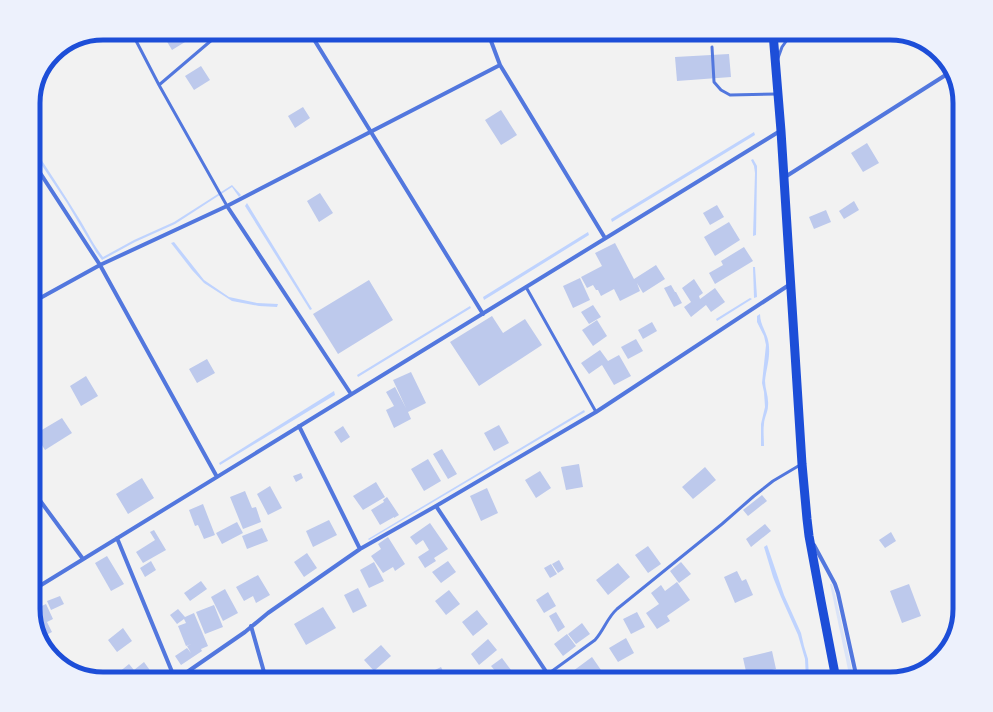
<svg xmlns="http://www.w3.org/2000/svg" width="993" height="712" font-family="'DM Sans',sans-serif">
  <rect width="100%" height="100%" fill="#f2f2f2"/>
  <path fill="#dbe4f7" d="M830,584H832L835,594L854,679H850Z"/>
  <path fill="#bfd3fe" d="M754,132L755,135L612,222L611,219Z
    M33,147C49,171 65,196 80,220C88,233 94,246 103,257L134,240L174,222L232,185L241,195L239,197L232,187L175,224L135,242L102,260L96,252L67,203L33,152Z
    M753,159L757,166V173L756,235L753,236L755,173L754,166L751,160Z
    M247,203L312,309L310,310L245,206Z
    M588,232L589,235L484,300L483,297Z
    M174,242L204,280L229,297L257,303L278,304L277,307L259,306L232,301L204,283L192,270L171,243Z
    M753,267H755L757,297L754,298Z
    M750,298L752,299L717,321L716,319Z
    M470,306L471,308L358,377L357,375Z
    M760,314C760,326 769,335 769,347C770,359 766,370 765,381C765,389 769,397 768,406C768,412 764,418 764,424C763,431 764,438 764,446H761V424L765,407L764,392L762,383L766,345L764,336L757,322V316Z
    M334,391L335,395L220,465L219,463Z
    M584,410L585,412L369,540L368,539Z
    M767,545L784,595L801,633L804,646L808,659L809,679H806L805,659L798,635L781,597L773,577L764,547Z"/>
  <path fill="#bdc9ec" d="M166,33H180L185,42L172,50L163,35Z
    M729,54L731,77L677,81L675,57Z
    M201,66L210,80L194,90L185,76Z
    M303,107L310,118L295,128L288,116Z
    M501,110L517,135L501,145L485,120Z
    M867,143L879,163L863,172L851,153Z
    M320,193L333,213L319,222L307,201Z
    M854,201L859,210L844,219L839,211Z
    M717,205L724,217L710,225L703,213Z
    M826,210L831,222L814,229L809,217Z
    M729,222L740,240L715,256L704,237Z
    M615,243L634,279L656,265L665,279L643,293L637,283L640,291L620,301L614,289L601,296L598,290H596L593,285L587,288L581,277L602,266L595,253Z
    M744,247L753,261L715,284L709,273L723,265L721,261Z
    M580,278L590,300L573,308L563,286Z
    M694,279L703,293L699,296L700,299L715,288L725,302L711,312L706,305L691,317L684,307L691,302L682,288Z
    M369,280L393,320L338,354L313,314Z
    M671,285L675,292H676L682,303L674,307L664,288Z
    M593,305L601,317L589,324L581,312Z
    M492,316L503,333L525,319L542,345L479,386L450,342Z
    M597,320L607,336L593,346L582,330Z
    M652,322L657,331L643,339L638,330Z
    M636,339L643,351L628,359L621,347Z
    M600,350L608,361L619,355L631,376L614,385L602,365L589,374L581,363Z
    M207,359L215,373L197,383L189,369Z
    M411,372L426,403L408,412L411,419L394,428L386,410L394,406L386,392L395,387L406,408L393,380Z
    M86,376L98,396L81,406L70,386Z
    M62,418L72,433L45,450L35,434Z
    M499,425L509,443L494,451L484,433Z
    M343,426L350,437L341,443L334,432Z
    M442,449L457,474L448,479L433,454Z
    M428,459L441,481L424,491L411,469Z
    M579,464L583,487L566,490L561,467Z
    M705,467L716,480L693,499L682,487Z
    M540,471L551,488L536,498L525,480Z
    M301,473L303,478L296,482L293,476Z
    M142,478L154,498L128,514L116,494Z
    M376,482L385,497L363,510L353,496Z
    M270,486L282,508L268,515L257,494Z
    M487,488L498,513L481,521L470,496Z
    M245,491L252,508L256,507L261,522L243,529L230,497Z
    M762,495L767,501L748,516L743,510Z
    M387,497L399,515L394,518V517L380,525L371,510L384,502L383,500Z
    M203,504L215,535L204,539L198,525L195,526L189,510Z
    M329,520L337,535L313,547L306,531Z
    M237,522L243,533L222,544L216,533Z
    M430,523L448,549L434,558L436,561L425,568L418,557L429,550L423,540L416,545L410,537Z
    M765,524L771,531L751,547L746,539Z
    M262,528L268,541L247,549L242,536Z
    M154,530L166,550L143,563L136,552L155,540L150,532Z
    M891,532L896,541L885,548L879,540Z
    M388,537L405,564L395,571L393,567L383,573L371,556L381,549L378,544Z
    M648,546L661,564L648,573L635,555Z
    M307,553L317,568L304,577L294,562Z
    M107,556L124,584L111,591L95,563Z
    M559,560L564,569L558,573L552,564Z
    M151,561L156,570L145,577L140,568Z
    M448,561L456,572L441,583L432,572Z
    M374,562L384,581L369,588L360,570Z
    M681,562L691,574L679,583L670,571Z
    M618,563L630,577L608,595L596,580Z
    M551,564L557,574L550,578L544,568Z
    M737,571L742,581L746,579L753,595L735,603L724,577Z
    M258,575L270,595L256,603L253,596L244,601L236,587Z
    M201,581L207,589L190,601L184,593Z
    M677,582L690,600L667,616L670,621L657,629L646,613L659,604L651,593L661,585L665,591Z
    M909,584L921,616L902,623L890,591Z
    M358,588L367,606L353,613L344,595Z
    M225,589L238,613L223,621L211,597Z
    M449,590L460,604L446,615L435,601Z
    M548,592L556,606L544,613L536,600Z
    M60,596L64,604L51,610L47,601Z
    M46,604L53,619L47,622L52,632L40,638L33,613V610Z
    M214,605L223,627L205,634L196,612Z
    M323,607L336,628L306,645L294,624Z
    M178,609L185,617L194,613L208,646L201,649L202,651L181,665L175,656L187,648L191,653L187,646L191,644L186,646L178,626L186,623L184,619L177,624L170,615Z
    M477,610L488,624L473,636L462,622Z
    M556,612L565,627L558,632L549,616Z
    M637,612L645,627L631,634L623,619Z
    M582,623L590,634L576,644L568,634Z
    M123,628L132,641L117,652L108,640Z
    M567,634L576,646L563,656L554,644Z
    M626,638L634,653L618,662L609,648Z
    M488,639L497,650L479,665L471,654Z
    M381,645L391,656L374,671L364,660Z
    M772,651L776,669L747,676L743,658Z
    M592,657L601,670L589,679H578L573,671Z
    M502,658L511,670L501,678L491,666Z
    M144,662L154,676L150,679H122L118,673L129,664L134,670Z
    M441,667L446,677L441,679H417Z"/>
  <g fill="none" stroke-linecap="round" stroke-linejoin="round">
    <path stroke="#5277de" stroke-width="3" d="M132,33L159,85L227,206
      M761,40L771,39
      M712,47L714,82L721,90L730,95L777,94
      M778,58L782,47L792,33
      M159,85L220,33
      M526,287L596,412
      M548,674L595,640C604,630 607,618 617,609L722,524L754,496L773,481L800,465"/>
    <path stroke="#5277de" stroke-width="4" d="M310,33L483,314
      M489,33L491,41L500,65L605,238
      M33,162L100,265L217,477
      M785,177L952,71
      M227,206L351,394
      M33,302L100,265L227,206L500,65
      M299,426L360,549
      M33,491L83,559
      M436,506L551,679
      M117,538L175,679
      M814,545L835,584L838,593L857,679
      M33,590L780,131
      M251,626L266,679
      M177,679L245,632L268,613L360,549L436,506L596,412L789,285"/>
    <path stroke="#1d4ed8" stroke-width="9" d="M773,33L781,131L802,464L807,519L809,536L821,601L836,679"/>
  </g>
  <path d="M0 0H993V712H0ZM103 40H890A63 63 0 0 1 953 103V609A63 63 0 0 1 890 672H103A63 63 0 0 1 40 609V103A63 63 0 0 1 103 40Z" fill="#edf1fc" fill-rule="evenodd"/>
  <path fill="none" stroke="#1d4ed8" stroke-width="5" d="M103 40H890A63 63 0 0 1 953 103V609A63 63 0 0 1 890 672H103A63 63 0 0 1 40 609V103A63 63 0 0 1 103 40Z"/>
</svg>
